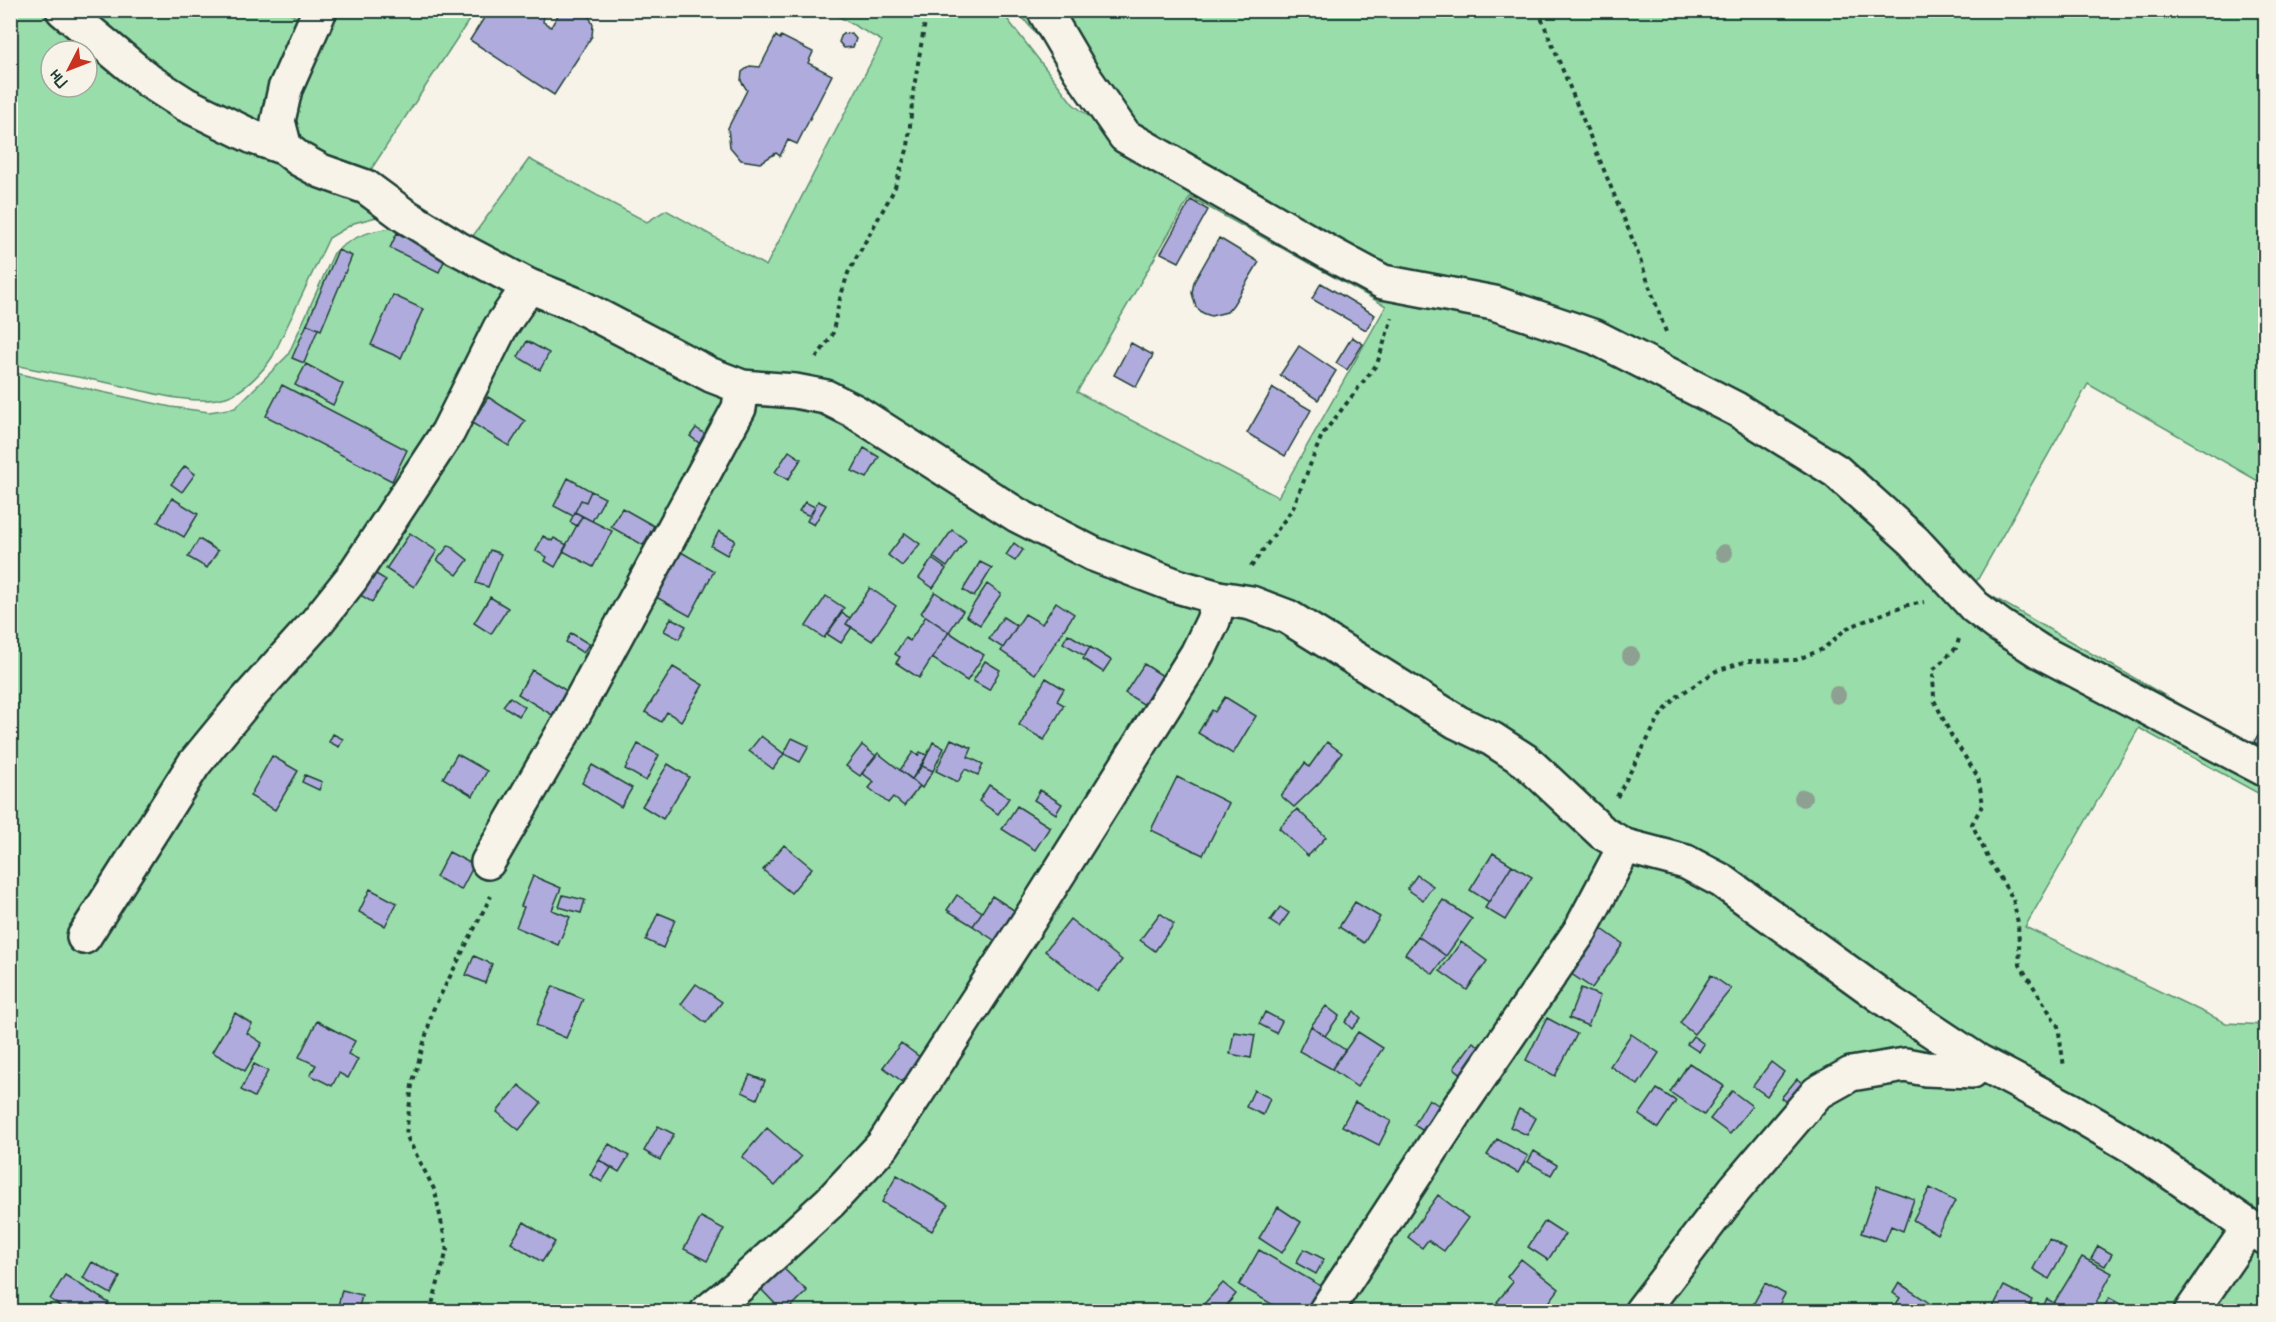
<svg xmlns="http://www.w3.org/2000/svg" width="2276" height="1322" font-family="Pangolin,sans-serif">
  <rect width="100%" height="100%" fill="#f7f3e8"/>
  <filter id="ink" filterUnits="userSpaceOnUse"><feTurbulence type="fractalNoise" baseFrequency=".0167" numOctaves="2"/><feDisplacementMap in="SourceGraphic" scale="12" xChannelSelector="R" yChannelSelector="G"/><feConvolveMatrix kernelMatrix="1 2 1 2 8 2 1 2 1" color-interpolation-filters="sRGB"/></filter>
  <g filter="url(#ink)">
    <path fill="#99deaa" stroke="#5c8e6f" stroke-width="1.5" fill-rule="evenodd" d="M11,11H53L388,214L354,223L329,238L273,356C264,370 244,392 226,397C193,407 143,390 109,383C76,376 43,372 11,364ZM51,51H87V87H51Z
      M72,11H286L309,24L274,139L184,97Z
      M330,11H475L366,177L470,240L529,159L647,222L666,210L766,266L882,41L829,11H1001L1073,104L1151,165L1442,305L1605,350L1814,466L1940,587L2265,780V797L2139,728L2025,927L2226,1023L2265,1025V1228L1622,835L1532,754L1163,574L963,468L732,373L544,283L291,136L309,54ZM1190,197L1386,306L1278,497L1077,392Z
      M1017,11H2265V485L2088,384L1974,586L2265,753L2015,625L1802,434L1383,273L1142,136L1076,82Z
      M407,227L805,400L903,455L1253,611L1687,871L2103,1139L2265,1253V1311H11L10,372L171,407L209,412L235,408L288,355L334,253C356,233 379,228 407,227Z"/>
    <path fill="#afacdd" stroke="#1f3d34" stroke-width="1.5" d="M489,10H545L543,22L551,27L558,15L566,10H582L588,14L593,25L592,36L554,95L470,40Z
      M851,33L856,39L853,47L844,48L839,42L842,34Z
      M776,36L780,39L781,36L813,52L808,63L832,75L797,144L788,140L780,156L776,153L760,163L741,160L730,147L728,128L747,90L741,81L742,72L750,66L760,67Z
      M1191,200L1208,210L1179,262L1161,253Z
      M397,233L446,257L439,272L390,248Z
      M1219,238L1259,262L1233,305L1227,312L1211,316L1203,313L1196,307L1192,293L1194,282Z
      M338,250L352,256L321,330L307,324Z
      M1321,283L1375,315L1366,330L1312,299Z
      M393,295L423,309L401,358L371,345Z
      M307,324L318,329L304,363L292,358Z
      M1352,337L1363,344L1347,370L1336,363Z
      M527,341L549,353L540,370L518,357Z
      M1131,343L1153,355L1136,387L1114,375Z
      M1299,346L1336,371L1318,400L1280,375Z
      M306,364L343,384L333,405L295,385Z
      M282,385L407,450L392,481L266,416Z
      M1273,388L1311,410L1285,456L1247,433Z
      M488,397L525,421L509,446L472,423Z
      M696,428L711,438L704,447L690,436Z
      M864,448L879,457L867,478L852,471Z
      M789,451L801,459L788,480L775,472Z
      M185,466L195,474L182,492L171,484Z
      M568,478L591,491L586,502L581,500L573,516L554,506Z
      M591,491L605,498L592,521L575,512L581,500L586,502Z
      M172,498L198,514L184,537L158,522Z
      M818,501L826,505L814,525L807,521Z
      M805,502L815,507L810,516L799,511Z
      M622,508L654,526L643,545L611,527Z
      M575,512L582,516L577,526L570,522Z
      M582,516L612,531L593,567L563,551Z
      M952,530L966,540L947,567L933,557Z
      M719,531L735,540L727,555L711,546Z
      M410,533L437,551L414,587L386,569Z
      M905,533L920,544L902,566L888,555Z
      M543,536L552,541L554,538L567,545L555,567L545,561L547,557L536,551Z
      M199,539L218,551L207,568L188,557Z
      M1014,543L1023,550L1015,561L1006,555Z
      M449,545L468,560L457,575L437,560Z
      M490,550L501,554L488,587L476,583Z
      M681,552L714,571L690,616L656,597Z
      M932,559L946,569L933,588L919,578Z
      M980,562L992,568L974,597L963,590Z
      M371,571L386,580L372,602L357,593Z
      M987,584L1001,594L980,625L966,616Z
      M870,588L896,606L872,641L846,624Z
      M935,592L963,611L949,632L921,613Z
      M826,596L844,608L824,638L806,626Z
      M490,597L508,608L491,634L474,623Z
      M1056,602L1074,614L1035,674L1001,651L1025,614L1042,624Z
      M842,613L850,618L846,624L852,627L841,643L827,634Z
      M926,616L949,632L919,678L896,663L900,657L895,654L905,638L910,641Z
      M1003,617L1017,626L1003,648L989,639Z
      M671,618L686,626L679,639L664,631Z
      M949,632L984,655L967,681L932,658Z
      M571,633L589,644L583,653L566,642Z
      M1068,634L1090,647L1085,656L1063,643Z
      M1090,647L1111,660L1103,672L1083,659Z
      M985,661L1000,670L989,690L973,681Z
      M1144,664L1171,681L1153,710L1125,693Z
      M673,667L703,685L681,721L667,712L661,722L645,712Z
      M532,670L567,691L552,715L518,694Z
      M1046,678L1064,689L1057,701L1064,705L1044,740L1019,725Z
      M510,697L525,707L519,716L503,706Z
      M1225,697L1256,716L1233,754L1198,733L1212,710L1215,712Z
      M2266,721V746L2264,748L2254,742Z
      M333,734L343,739L339,747L329,742Z
      M761,736L784,754L773,769L749,751Z
      M792,738L809,746L800,762L784,754Z
      M951,739L972,748L968,757L983,764L978,775L965,769L958,782L936,771Z
      M933,742L944,748L933,771L922,766Z
      M1327,742L1342,753L1320,782L1294,807L1281,796L1305,763L1309,767Z
      M638,744L659,755L646,781L625,769Z
      M862,745L876,756L860,776L846,766Z
      M913,752L918,756L920,752L927,755L912,779L900,770Z
      M878,753L920,786L904,806L893,797L888,803L869,788L874,782L862,773Z
      M457,754L487,771L473,796L443,778Z
      M272,756L298,771L275,810L250,796Z
      M668,764L689,777L663,819L642,806Z
      M592,765L632,788L621,807L582,783Z
      M922,766L933,771L922,788L912,779Z
      M305,775L322,782L319,790L302,782Z
      M1177,777L1229,803L1203,855L1151,830Z
      M989,785L1009,798L998,814L979,801Z
      M1040,790L1062,804L1056,814L1034,800Z
      M1017,806L1050,827L1035,850L1002,829Z
      M1297,809L1326,837L1308,856L1279,828Z
      M784,845L812,868L791,893L763,870Z
      M449,852L474,865L461,890L436,877Z
      M1493,853L1512,865L1489,902L1470,890Z
      M1512,865L1532,877L1505,920L1485,908Z
      M1417,875L1433,886L1423,900L1407,889Z
      M533,876L561,888L552,910L570,917L558,945L516,927L524,907L521,906Z
      M370,889L397,903L385,926L359,912Z
      M563,895L585,900L581,913L559,907Z
      M957,895L982,912L973,926L947,910Z
      M992,896L1017,912L997,942L973,926Z
      M1443,900L1472,919L1446,956L1418,936Z
      M1355,902L1380,917L1364,943L1339,927Z
      M1280,907L1289,913L1279,927L1270,921Z
      M658,913L675,920L663,948L646,940Z
      M1160,913L1174,924L1155,951L1140,940Z
      M1070,919L1122,960L1097,991L1045,951Z
      M1602,929L1623,944L1592,988L1564,969L1582,958Z
      M1418,936L1446,956L1433,974L1405,954Z
      M1461,942L1487,961L1467,990L1440,971Z
      M474,956L492,964L485,983L466,975Z
      M1711,975L1731,989L1694,1034L1680,1023Z
      M696,984L722,1002L706,1023L681,1004Z
      M553,986L583,999L566,1038L536,1025Z
      M1581,988L1600,996L1588,1026L1569,1018Z
      M1326,1006L1339,1016L1325,1036L1311,1026Z
      M1354,1011L1361,1018L1352,1029L1345,1022Z
      M1265,1012L1282,1021L1276,1033L1259,1024Z
      M235,1013L252,1024L247,1033L262,1043L245,1071L212,1052Z
      M1547,1018L1577,1034L1555,1076L1526,1060Z
      M317,1021L355,1041L348,1054L358,1059L348,1078L339,1073L332,1086L310,1075L316,1065L299,1057Z
      M1311,1026L1345,1050L1332,1069L1299,1051Z
      M1234,1032L1255,1035L1251,1058L1230,1054Z
      M1358,1032L1383,1048L1357,1087L1332,1069Z
      M1631,1034L1659,1053L1638,1085L1610,1066Z
      M1693,1036L1704,1044L1699,1052L1687,1044Z
      M1473,1042L1488,1052L1468,1079L1454,1068Z
      M901,1043L925,1061L907,1085L883,1067Z
      M1771,1062L1784,1072L1767,1096L1753,1086Z
      M1689,1063L1724,1086L1704,1115L1670,1092Z
      M254,1064L268,1071L254,1097L241,1090Z
      M750,1075L765,1081L757,1099L742,1092Z
      M1797,1079L1806,1086L1790,1105L1781,1098Z
      M519,1085L541,1103L519,1130L497,1112Z
      M1657,1089L1676,1101L1658,1128L1639,1115Z
      M1254,1090L1270,1098L1263,1115L1246,1107Z
      M1732,1091L1752,1106L1730,1134L1710,1119Z
      M1429,1099L1447,1111L1431,1136L1414,1125Z
      M1355,1102L1391,1121L1379,1145L1342,1126Z
      M1519,1109L1536,1118L1527,1135L1510,1127Z
      M658,1126L674,1134L660,1160L644,1151Z
      M767,1128L801,1157L775,1186L742,1157Z
      M1497,1139L1528,1156L1518,1173L1487,1155Z
      M609,1144L629,1156L619,1172L599,1160Z
      M1534,1151L1557,1165L1551,1175L1528,1162Z
      M599,1160L611,1168L602,1182L590,1175Z
      M897,1175L948,1205L932,1231L882,1202Z
      M1877,1186L1914,1199L1903,1231L1891,1226L1885,1241L1861,1233Z
      M1930,1188L1955,1201L1937,1234L1913,1220Z
      M1438,1195L1468,1218L1444,1251L1428,1240L1422,1248L1408,1237Z
      M1278,1207L1301,1222L1282,1253L1259,1238Z
      M701,1217L724,1229L707,1261L684,1249Z
      M1545,1221L1565,1234L1548,1260L1528,1247Z
      M524,1222L555,1242L542,1262L511,1243Z
      M2049,1239L2066,1249L2049,1279L2033,1269Z
      M2098,1246L2112,1254L2105,1266L2091,1259Z
      M1304,1249L1324,1259L1316,1274L1296,1263Z
      M1259,1250L1326,1289L1313,1312H1285L1239,1285Z
      M2082,1257L2112,1273L2091,1312H2040L2047,1299L2054,1303Z
      M1521,1259L1559,1289L1542,1312H1509L1497,1302L1513,1282L1507,1277Z
      M92,1262L120,1277L111,1294L83,1278Z
      M781,1266L807,1291L786,1312H783L759,1287Z
      M65,1275L109,1303L103,1312H68L50,1299Z
      M1223,1283L1236,1294L1221,1312H1213L1204,1304Z
      M1765,1283L1785,1294L1775,1312H1749Z
      M1899,1283L1922,1298L1942,1312H1891L1900,1298L1893,1293Z
      M2004,1286L2032,1300L2026,1312H1996L1992,1309Z
      M342,1290L362,1295L358,1312L337,1310Z
      M2109,1298L2135,1312H2101Z"/>
    <g fill="none" stroke-linecap="round" stroke-linejoin="round">
      <defs>
        <path id="minor" d="M63,10L149,81L185,104L253,137L285,148L299,159L321,171L366,187L404,215L457,248L529,286L577,305L711,375L742,387L795,391L826,397L854,411L1017,515L1093,554L1177,586L1219,598L1251,603L1288,617L1457,722L1492,739L1526,761L1603,833L1625,846L1686,862L1722,881L1892,1004L1978,1061L2069,1109L2137,1149L2266,1238
          M1044,10L1080,71L1125,136L1331,254L1383,282L1494,303L1595,337L1736,409L1836,471L1914,541L1975,607L1999,625L2039,651L2266,770
          M285,148L278,121L285,89L320,10
          M488,862L570,721L739,408L742,387
          M84,937L194,764L245,702L316,623L351,579L448,432L500,328L529,286
          M707,1312L740,1285L830,1202L883,1145L1030,919L1197,654L1213,621L1219,598
          M1325,1312L1460,1106L1580,931L1625,846
          M1641,1312L1735,1189L1817,1093L1851,1074L1905,1065L1926,1069L1972,1071L1978,1061
          M2191,1312L2249,1228"/>
      </defs>
      <use href="#minor" stroke="#1f3d34" stroke-width="38"/>
      <path stroke="#1f3d34" stroke-width="4" stroke-dasharray="4.5 4.5" stroke-linecap="butt" d="M1538,10L1634,243L1667,335
        M816,358L832,336L839,302L848,273L894,190L908,147L913,93L927,10
        M1251,567L1293,508L1322,435L1377,364L1392,318
        M1959,639L1956,648L1933,670L1934,700L1951,735L1978,777L1983,804L1972,824L1989,860L2013,899L2018,923L2020,965L2058,1026L2064,1067
        M1617,797L1660,716L1675,698L1716,671L1747,661L1796,660L1823,649L1847,628L1903,606L1924,602
        M430,1312L447,1250L435,1191L406,1135L412,1085L433,1010L491,896"/>
      <use href="#minor" stroke="#f7f3e8" stroke-width="33"/>
    </g>
    <g fill="#8da092">
      <circle cx="1724" cy="553" r="9"/>
      <circle cx="1631" cy="656" r="9"/>
      <circle cx="1837" cy="695" r="9"/>
      <circle cx="1803" cy="798" r="9"/>
    </g>
  </g>
  <rect width="2276" height="1322" fill="none" stroke="#f7f3e8" stroke-width="36"/>
  <rect x="18" y="18" width="2240" height="1286" fill="none" stroke="#1f3d34" stroke-width="2" filter="url(#ink)"/>
  <g transform="translate(69 69) rotate(228)"><circle r="28" fill="#f7f3e8" stroke="#a1aaa0" stroke-width="1.5"/>
  <path d="M0-4.5L10 22L0 15L-10 22Z" fill="#c8321e"/>
  <text y="-9" font-size="16" font-weight="bold" text-anchor="middle" fill="#1f3d34">Пн</text>
  </g>
</svg>
